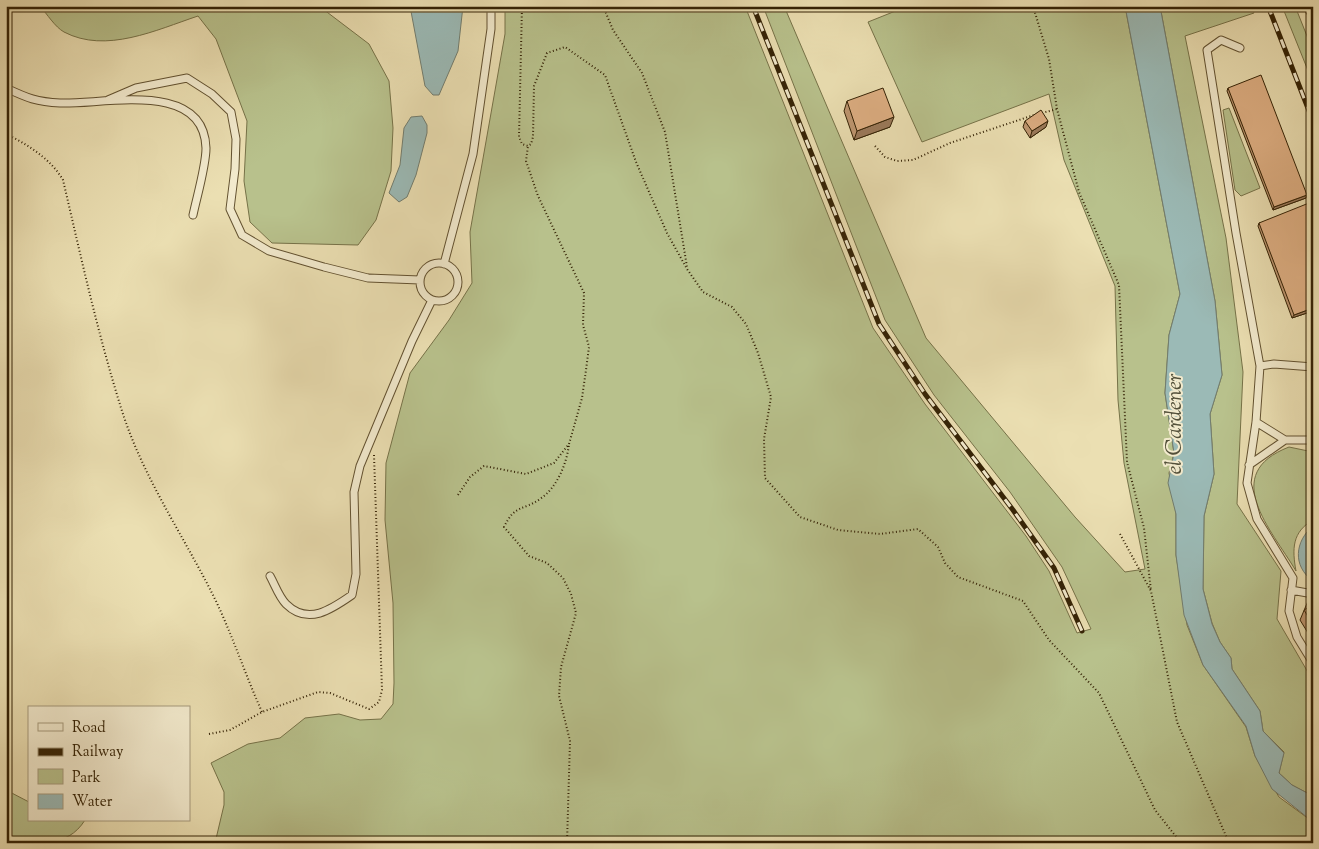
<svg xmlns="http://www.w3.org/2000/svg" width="1319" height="849" font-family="'Sorts Mill Goudy',serif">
  <rect width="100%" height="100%" fill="#ebdfb2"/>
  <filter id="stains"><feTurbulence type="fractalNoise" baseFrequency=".004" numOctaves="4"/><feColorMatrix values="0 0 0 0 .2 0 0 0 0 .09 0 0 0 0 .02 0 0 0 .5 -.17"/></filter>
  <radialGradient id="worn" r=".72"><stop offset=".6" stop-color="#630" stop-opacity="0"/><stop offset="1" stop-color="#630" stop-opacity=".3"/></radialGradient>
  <path fill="#b8c18c" stroke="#767248" d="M40,6H319L369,44L389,81L393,128L391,171L376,220L358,245L272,243L250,222L244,181L247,121L216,39L198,16C156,30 106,54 64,32C55,27 47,14 40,6Z
    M505,6H745L873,328L925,404L1026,536L1049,571L1077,633L1091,629L1062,567L1010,492L934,395L885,320L763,6H784L926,338L1075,517L1125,572L1145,569L1124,463L1118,400L1115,286L1064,160L1049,94L922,142L868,22L908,6H1125L1180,294L1169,335L1165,393L1174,453L1169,473L1176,514V555L1187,625L1203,665L1246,727L1255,756L1279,797L1313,822V843H215L224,805V792L211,763L248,744L280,738L305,718L339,714L360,720L381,719L393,704L394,683L393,603L385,520L386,463L410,373L449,320L472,283L470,232L505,34Z
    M1160,6H1252L1254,13L1185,36L1226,238L1243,372L1237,504L1281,571L1277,619L1313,681V796L1292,785L1279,773L1284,752L1263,731L1260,711L1232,669L1231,658L1220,642L1212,623L1203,589L1204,516L1214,474L1210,414L1222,375L1215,301Z
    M1282,6H1295L1313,51V83Z
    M1229,108L1260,188L1241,196L1235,190L1223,110Z
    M1289,447L1313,452V520C1292,532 1292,549 1296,571C1271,529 1219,474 1289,447Z
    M6,790L29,802V820H85C67,849 36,843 6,839Z"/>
  <path fill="#9bbab6" stroke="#727d6f" d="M410,6H463L458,51L439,95H433L425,86Z
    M1125,6H1160L1215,301L1222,375L1210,414L1214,474L1204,516L1203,589L1212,624L1220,642L1231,658L1232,669L1260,711L1263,731L1284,753L1279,773L1292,785L1313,796V822L1272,789L1255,756L1246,726L1203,665L1184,615L1176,555V514L1168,483L1174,453L1165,393L1169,335L1180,294Z
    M422,116L427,125V133L416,175L407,197L399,202L389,193L400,165L404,128L411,117Z
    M1313,526V581C1292,566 1295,541 1313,526Z"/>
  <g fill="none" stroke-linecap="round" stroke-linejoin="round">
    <defs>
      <path id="lane" d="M1240,48L1221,40L1207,50L1236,233L1260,366L1256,422L1247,483L1257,519L1293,578L1289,611L1297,637L1313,663
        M6,88C27,98 37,102 60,103C102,105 204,79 206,148C206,166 197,196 193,215
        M108,100L136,88L187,78L212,94L231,112L236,139L235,169L230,209L242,235L269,251L324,267L368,278L420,280
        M420 282a19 19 0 1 1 38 0a19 19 0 1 1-38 0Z
        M444,264L473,154L491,29V6
        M1260,366L1274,364L1313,367
        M1285,440H1313
        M1249,465L1285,440L1256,422
        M270,576C275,585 279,597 286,604C308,626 332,609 352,595L356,574L354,492L360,466L412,341L432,300
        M1291,590L1313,594"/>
      <path id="street" d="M1311,6L1313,10"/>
    </defs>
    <use href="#lane" stroke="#625130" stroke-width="9"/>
    <use href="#street" stroke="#625130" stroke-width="16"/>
    <path stroke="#342205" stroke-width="2" stroke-dasharray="1 2.5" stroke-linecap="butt" d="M522,6L519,137L522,144L528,146L531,144L533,137L534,86L547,53L565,47L605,75L636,162L667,233L687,269L703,292L732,307L746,324L758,353L771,397L764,439L765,478L800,517L838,530L880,534L918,529L938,547L945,563L958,577L1023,601L1049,640L1099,693L1155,810L1181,843
      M603,6L613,30L642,73L665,132L687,267
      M1033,6L1049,59L1057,109L1079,192L1119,285L1127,462L1144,528L1151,591
      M1042,113L1057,109
      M6,134C27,144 51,159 63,180C81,257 98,335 122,411C143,477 183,535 214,597C232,634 245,674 262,712
      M875,146L885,157L897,161L913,160L950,143L1037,114
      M458,495L470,477L484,466L526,474L554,463L569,444L582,398L586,370L589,347L583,325L584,293L538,196L526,161L528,146
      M1120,534L1151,591L1177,722L1229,843
      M209,734L230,730L262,712L318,692L330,693L369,709L379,702L382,690L374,455
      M6,841L12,843
      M567,843L570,741L559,696L561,667L576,613L571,594L563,578L547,563L529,556L504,527C515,504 523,511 540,499C557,488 567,463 569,444"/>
    <use href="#lane" stroke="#f2eacd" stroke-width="7"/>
    <use href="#street" stroke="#f2eacd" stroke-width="14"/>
    <defs>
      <path id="rail" d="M753,6L879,324L925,394L1013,510L1054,568L1082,631
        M1268,6L1313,121"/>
    </defs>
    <use href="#rail" stroke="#342205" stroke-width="5"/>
    <use href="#rail" stroke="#f2eacd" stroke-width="3" stroke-dasharray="9" stroke-linecap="butt"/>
  </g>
  <path fill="#be9670" stroke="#342205" d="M1228,88L1307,195L1306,198L1273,210L1227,91Z
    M847,101L890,127L854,140L844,111Z
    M1025,121L1046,127L1030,138L1023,127Z
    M1313,212V311L1292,318L1258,226L1259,223Z
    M1313,598V630L1308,633L1300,620L1308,601Z"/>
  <path fill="#9b7a5b" stroke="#342205" d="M894,117L890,127L854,140L857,131Z
    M1048,121L1046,127L1030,138L1032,131Z
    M1307,195L1306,198L1273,210L1274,207Z
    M1313,308V311L1292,318L1294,315Z
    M1312,623H1313V630L1308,633Z"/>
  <path fill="#ddae82" stroke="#342205" d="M1261,75L1307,195L1274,207L1228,88Z
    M883,88L894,117L857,131L847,101Z
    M1041,110L1048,121L1032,131L1025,121Z
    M1309,203L1313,212V308L1294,315L1259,223Z
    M1313,598V623H1312L1304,610L1311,606L1308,601Z"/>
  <g text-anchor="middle" stroke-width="4" stroke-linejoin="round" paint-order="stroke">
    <g font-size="22" font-style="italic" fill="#53503a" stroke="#f2eacd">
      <text transform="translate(1173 424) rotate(-90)" y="8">el Cardener</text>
    </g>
  </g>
  <rect width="1319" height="849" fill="none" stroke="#ebdfb2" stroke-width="25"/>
  <rect x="8" y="8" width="1304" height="834" fill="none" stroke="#342205" stroke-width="2.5"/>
  <rect x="12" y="12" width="1294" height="824" fill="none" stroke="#342205"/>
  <rect x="28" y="706" width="162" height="115" fill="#f2eacd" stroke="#a69a7d"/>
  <rect x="38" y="723" width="25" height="8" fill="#f2eacd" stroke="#a69a7d"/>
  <text x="72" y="732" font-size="15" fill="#342205">Road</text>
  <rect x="38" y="748" width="25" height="8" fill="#342205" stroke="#a69a7d"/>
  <text x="72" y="756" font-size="15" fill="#342205">Railway</text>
  <rect x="38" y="769" width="25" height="15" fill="#b8c18c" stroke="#a69a7d"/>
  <text x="72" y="782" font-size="15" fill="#342205">Park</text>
  <rect x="38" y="794" width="25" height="15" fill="#9bbab6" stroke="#a69a7d"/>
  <text x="72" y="806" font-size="15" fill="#342205">Water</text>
  <rect width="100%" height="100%" filter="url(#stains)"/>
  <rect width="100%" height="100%" fill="url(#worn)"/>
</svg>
